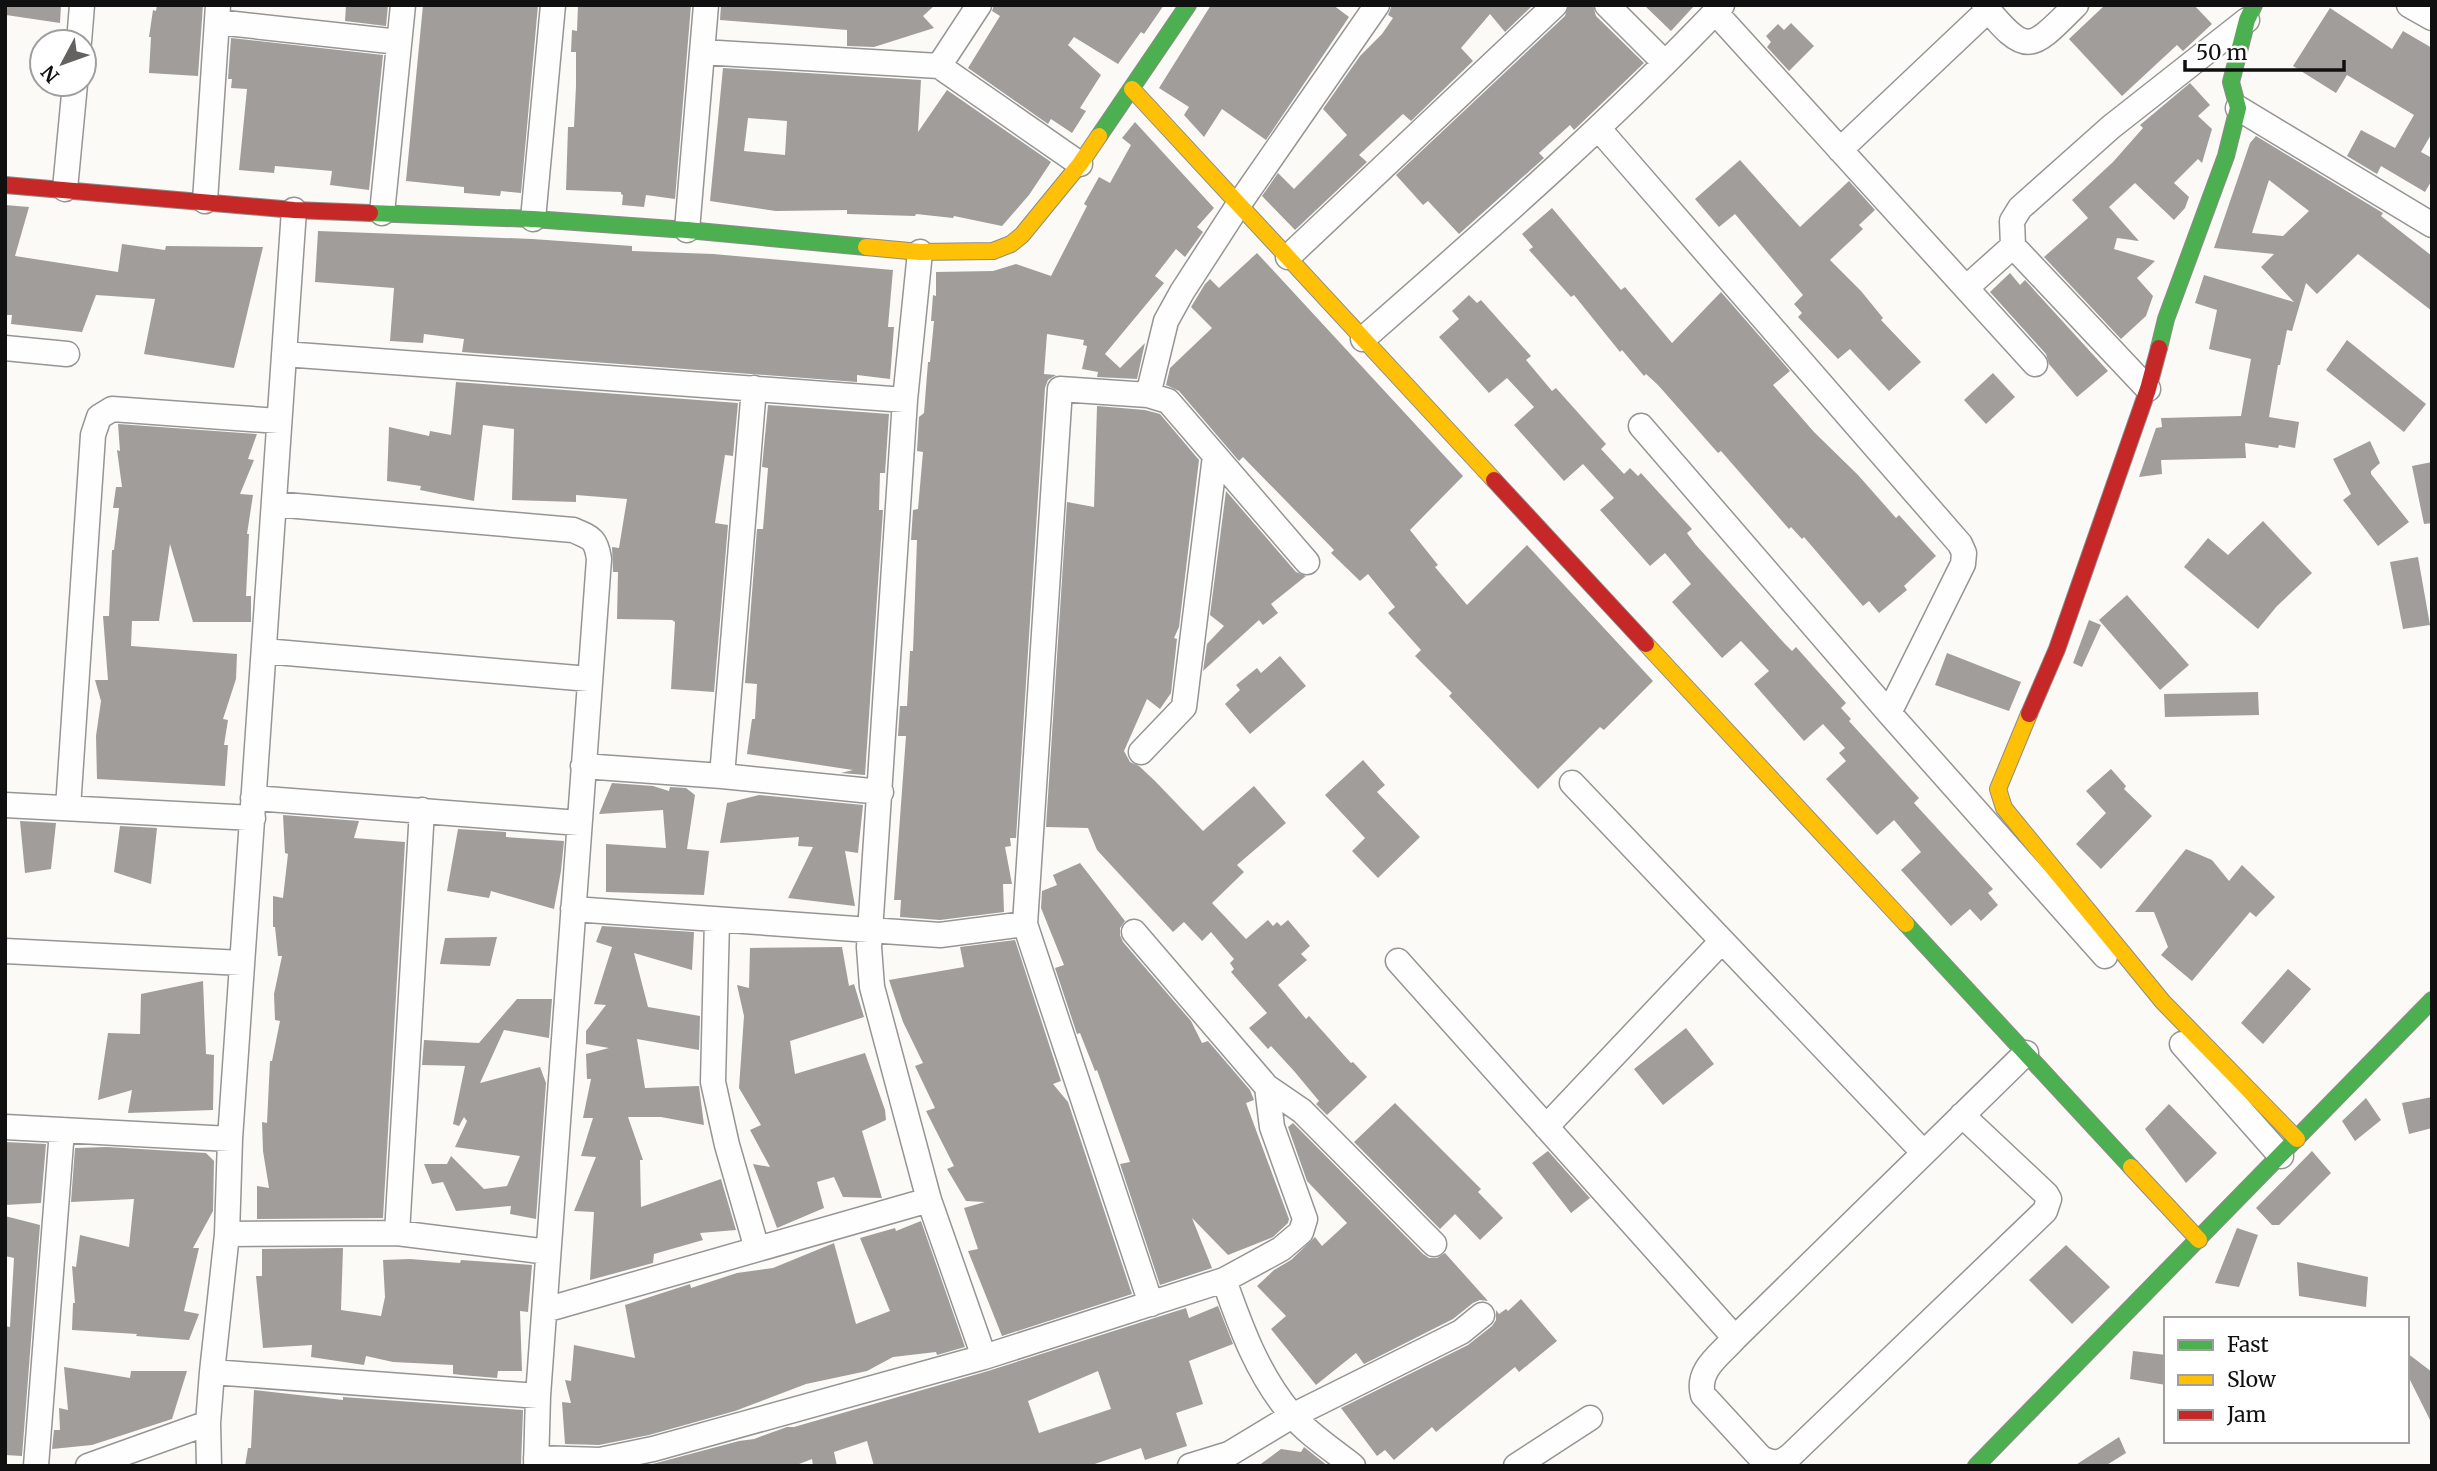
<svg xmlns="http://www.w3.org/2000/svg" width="2437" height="1471" font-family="Merriweather,serif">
  <rect width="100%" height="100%" fill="#fcfaf6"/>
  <path fill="#a09d9b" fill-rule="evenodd" d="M7,5H61L60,23L6,15Z
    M157,5H203L198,76L149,73L151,37H149L153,10L156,11Z
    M346,5H388L386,26L345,21Z
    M423,5H538L521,193L501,191L500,196L464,193V187L406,181Z
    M578,5H691L675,199L646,195L644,207L622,205L623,195L621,194V192L566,190L568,127H574L576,86V52H571L572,30L577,31Z
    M721,5H935L923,16L934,28L874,47L847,46V30L720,20Z
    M994,5H1164L1144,34L1141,32L1118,64L1074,37L1068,45L1101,75L1080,108L1086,111L1072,133L1051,119L1048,124L968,68L1000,16L992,11Z
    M1211,5H1333L1349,17L1266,140L1222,109L1204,137L1184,115L1189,107L1159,88Z
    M1392,5H1533L1505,32L1490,14L1461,48L1473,61L1411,121L1403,114L1359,155L1367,162L1295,230L1262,196L1278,173L1294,189L1347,135L1323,109L1360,56L1382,34L1393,18L1388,15Z
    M1569,5H1593L1596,16L1644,63L1574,130L1570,125L1539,153L1544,158L1459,234L1428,201L1423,205L1396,175L1565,16Z
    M1644,5H1695L1671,31Z
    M2105,5H2194L2212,24L2183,51L2177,45L2122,96L2069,39Z
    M2330,8L2392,49L2403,31L2432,48V133L2421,152L2432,158V180L2425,192L2381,166L2377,174L2347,156L2361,130L2395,148L2414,115L2347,75L2336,93L2293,66Z
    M1791,23L1814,46L1789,71L1767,47L1771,42L1766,36L1778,24L1784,30Z
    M231,38L383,55L369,190L330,185L332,171L275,166L274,173L239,170L247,89L231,88L232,79H228Z
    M723,68L921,80L918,132L947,90L1051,162L1029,195L1002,226L954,216L953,218L916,214L915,216L847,214V210L776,211L710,201ZM748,118L787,121L785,155L744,151Z
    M2190,83L2210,105L2198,116L2212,129L2202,163L2198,159L2174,183L2189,197L2185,208L2174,220L2135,183L2109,207L2139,241L2117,238L2114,249L2155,261L2137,278L2153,296L2146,316L2121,339L2044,257L2088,218L2072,200L2113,162L2143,128L2140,125Z
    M1135,122L1214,208L1197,227L1203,232L1185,257L1176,249L1155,276L1164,283L1105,354L1120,368L1145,343L1137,379L1097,377L1098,372L1082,369L1087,346L1083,345L1084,340L1047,334L1044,374L1056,375L1048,380L1045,388L1016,838H1010L1011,846L1005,847L1012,884H1003L1004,912L940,920L900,917L901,900H894L906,736H898L900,706H907L910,651H913L917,540H911L913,510L918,509L923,452L917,451L919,417L924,413L928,362H930L934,321H931L933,295L936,296V272L993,271L1016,264L1051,276L1087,206L1084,204L1099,177L1110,183L1131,145L1122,138Z
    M2256,136L2383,213L2381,216L2432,256V311L2358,254L2317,294L2306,283L2292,331L2287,330L2280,365H2278L2269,417L2299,422L2295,448L2279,445L2278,448L2245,443L2246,458L2161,460L2162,474L2139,477L2156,428L2162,427L2161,418L2241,416L2251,359L2209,349L2217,310L2195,303L2204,275L2294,302L2261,267L2274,254L2214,248L2250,143ZM2269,180L2309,211L2283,236L2252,233Z
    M1740,160L1800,227L1849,181L1875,210L1859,225L1863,229L1830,260L1861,291L1883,318L1881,320L1921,362L1889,391L1850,349L1838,359L1798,317L1802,313L1794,304L1803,295L1735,214L1719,227L1695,199Z
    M5,205L29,207L15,256L118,272L122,244L165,250L166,246L263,247L234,368L144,354L155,299L96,295L82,332L11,324L12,315H5Z
    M1552,208L1621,290L1625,287L1672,343L1721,292L1790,371L1773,385L1814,432L1858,475L1896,518L1899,515L1936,556L1904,586L1907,590L1879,613L1869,601L1863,606L1804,537L1802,539L1791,527L1789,529L1721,451L1718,453L1658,385L1646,374L1644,376L1622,350L1620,352L1574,295L1571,297L1529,250L1533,247L1522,234Z
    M318,231L532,239L632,246V251L713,254L893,270L888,327H894L890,379L857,375V382L462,352L464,339L424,334L423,343L390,341L394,288L315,282Z
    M1257,253L1463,476L1410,530L1438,565L1435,567L1467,605L1527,545L1653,681L1604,730L1600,727L1538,789L1449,696L1452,693L1415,656L1421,650L1388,613L1395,607L1368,574L1360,581L1331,553L1334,550L1243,457L1239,461L1179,391L1166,385L1170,368L1212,328L1191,307L1205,284L1210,279L1219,288Z
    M2010,273L2020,285L2025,280L2108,371L2077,397L2049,364L2046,354L1990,292Z
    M1469,295L1477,303L1481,300L1531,356L1526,360L1552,391L1556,388L1606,444L1601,449L1624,474L1630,468L1638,476L1641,473L1692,529L1687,533L1696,545L1784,643L1792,651L1796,647L1846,703L1841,708L1851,719L1849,721L1919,798L1914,803L1993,889L1988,893L1998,905L1981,921L1970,909L1951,926L1901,870L1921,852L1894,820L1877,835L1826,779L1846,761L1839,753L1845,748L1823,724L1804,741L1754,684L1769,671L1741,641L1722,658L1672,602L1691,584L1665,553L1650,566L1600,510L1614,498L1583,464L1564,481L1514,425L1534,407L1507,378L1489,393L1439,337L1459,319L1452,311Z
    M2347,340L2426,404L2404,432L2326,370Z
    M1993,373L2015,397L1986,424L1964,400Z
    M456,382L738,403L733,456L725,455L715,523L728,525L714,692L671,689L675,622L672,620L617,619L618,572H613L612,547L619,548L627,499L576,495V502L512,500L514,429L483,425L474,501L420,490L421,486L387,481L389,427L429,436L430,431L451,435Z
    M768,405L889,414L885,473H880L879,510H883L865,775L841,773L853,770L747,754L752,719H755L757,684L745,683L757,529H763L768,468L762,467Z
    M1097,406L1145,410L1160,414L1199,460L1179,627L1174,638L1177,639L1171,693L1160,709L1147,699L1124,751L1130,762L1139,766L1155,781L1203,831L1254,786L1286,823L1237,865L1244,872L1212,903L1246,939L1268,920L1273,926L1277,922L1281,926L1288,920L1310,946L1301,954L1307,960L1278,985L1306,1019L1309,1016L1351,1063L1353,1062L1367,1077L1327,1115L1316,1104L1319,1101L1294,1071L1271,1046L1268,1049L1249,1028L1267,1013L1231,972L1234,969L1230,963L1234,959L1211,932L1202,941L1184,922L1173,932L1097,850L1088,828L1046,827L1067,502L1094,507Z
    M118,424L257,434L248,459L254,460L240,494L253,495L247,534H249L246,596H251V622H193L170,544L159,621H132L131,646L237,654L236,679L223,719L228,720L224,745H228L225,786L97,779L96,736L101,701L95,680H108L103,616H109L112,550H114L119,508H113L116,487H122L117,450L120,451Z
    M2370,441L2380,463L2371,471V474L2409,522L2378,546L2343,500L2351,494L2333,459Z
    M2432,462V523L2424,524L2412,466Z
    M1226,491L1296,572L1306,576L1271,604L1278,613L1263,625L1259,620L1203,671L1207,644L1224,626L1210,615Z
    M2263,521L2312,573L2277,606L2258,629L2184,567L2208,538L2228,555Z
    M2418,557L2430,625L2403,629L2390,562Z
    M2127,595L2189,665L2160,690L2099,620Z
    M2089,620L2101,625L2082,667L2073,663Z
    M1947,653L2021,682L2009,711L1935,685Z
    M1280,656L1306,686L1250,734L1225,704L1240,690L1236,685L1257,668L1261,673Z
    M2258,692L2259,715L2165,717L2164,694Z
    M1363,760L1385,785L1377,792L1420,837L1378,878L1352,851L1365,838L1325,795Z
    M2111,769L2126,786L2124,789L2152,816L2101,869L2076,844L2106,813L2086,791Z
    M612,783L653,786L669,791L670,787L686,788L695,795L687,849L709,851L704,895L606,892V844L666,848L663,810L599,814Z
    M759,795L863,805L858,853L845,851L855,906L788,898L813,847L798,846L799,837L720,843L727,803Z
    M283,815L359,821L354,838L405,842L383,1218L257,1219V1186L269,1188L263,1151L262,1122L267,1123L270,1061H272L280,1021L275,1020L274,994L282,956H278L275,927H273V896L283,898L288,854L285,853Z
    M20,821L56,823L51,869L25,873Z
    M120,826L157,828L151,884L114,872Z
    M458,829L506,832V837L564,841L561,871L554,909L491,891L489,898L447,891Z
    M2186,849L2212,860L2229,881L2242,865L2275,897L2256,917L2250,912L2192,981L2161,955L2168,947L2154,912H2135Z
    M1080,863L1125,921L1120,928V935L1123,942L1191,1021L1202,1043L1208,1041L1250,1090L1254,1100L1246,1103L1289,1219L1288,1223L1273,1237L1228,1255L1192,1218L1212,1268L1160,1285L1120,1164L1130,1162L1097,1070L1095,1071L1080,1033L1077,1034L1055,968L1064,965L1041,908L1042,891L1057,885L1053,875Z
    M602,926L694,932L692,970L634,953L648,1007L700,1016L699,1050L637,1039L645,1088L699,1086L704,1125L661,1117H628L643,1160H640L641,1207L721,1179L736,1230L700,1233L703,1240L654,1254L653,1263L590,1280L594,1212L574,1211L596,1157L581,1156L593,1118H583L591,1079H587L586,1054L609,1048L586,1044V1031L606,1005L594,1004L612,947L596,942Z
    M497,937L490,966L440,964L445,938Z
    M1015,940L1061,1081L1053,1084L1068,1102L1132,1294L1002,1336L968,1251L978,1249L964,1208L985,1202L966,1201L947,1169L954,1166L926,1111L935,1108L915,1066L923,1063L903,1022L889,980L964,967L960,947Z
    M842,947L849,986L854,984L864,1017L790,1041L795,1074L865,1053L885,1110L886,1120L862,1131L882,1198L843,1197L834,1177L817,1182L824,1208L777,1228L753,1164L770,1167L750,1130L761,1125L739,1088L744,1016L737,985L749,988L750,948Z
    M2288,969L2311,989L2263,1044L2241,1023Z
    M203,981L206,1054L214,1055L213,1110L128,1113L132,1090L98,1100L108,1033L140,1034L141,994Z
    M517,999H552L549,1038L504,1030L480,1083L540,1067L546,1083L536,1219L510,1214L511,1206L456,1211L443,1182L432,1184L424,1164H447L451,1156L484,1189L507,1186L520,1156L455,1147L467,1121L464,1117L459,1126L453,1124L465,1066L422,1065L424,1040L479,1043Z
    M1686,1028L1714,1064L1663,1105L1634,1069Z
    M2432,1097V1128L2409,1134L2402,1103Z
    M2366,1098L2381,1120L2355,1141L2342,1121Z
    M1395,1103L1481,1189L1478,1192L1503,1218L1480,1240L1455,1214L1440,1229L1354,1142Z
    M2169,1104L2217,1153L2186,1183L2145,1129Z
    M1293,1123L1423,1254L1429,1258H1437L1445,1253L1488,1301L1480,1300L1473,1303L1453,1319L1364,1364L1356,1353L1316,1385L1271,1329L1286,1316L1257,1286L1274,1270L1291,1260L1315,1237L1322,1246L1347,1223L1307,1181L1288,1127Z
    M5,1142L46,1144L41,1203L5,1205Z
    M107,1147L206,1153L214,1161L213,1211L193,1248H199L184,1311L199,1314L189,1340L136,1336L137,1334L72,1330L73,1303H75L72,1266L76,1267L80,1235L129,1247L134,1199L71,1202L75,1148Z
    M1548,1151L1590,1198L1571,1213L1532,1163Z
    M2312,1151L2331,1173L2279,1225H2272L2256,1208Z
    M5,1216L40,1225L22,1456L5,1455V1326L10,1327L14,1258L5,1256Z
    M921,1221L965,1347L937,1355L936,1352L893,1357L867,1371L806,1384L735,1411L649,1435L599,1445L565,1444L562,1402L571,1403L565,1380L571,1381L574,1345L635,1358L625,1305L690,1284L691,1288L737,1273L773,1268L834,1243L856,1324L890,1311L860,1238L895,1228L896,1231Z
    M2237,1228L2258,1235L2239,1287L2215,1283Z
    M2066,1245L2110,1287L2072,1324L2029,1280Z
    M343,1248L341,1310L381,1316L385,1297L383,1260L410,1259L460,1263L461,1260L532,1265L528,1312L520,1311L522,1371H498L497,1378L461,1375L453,1374V1365L393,1362L366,1356L364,1365L311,1357L312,1345L263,1348L256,1276H262V1249Z
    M2297,1262L2368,1277L2366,1307L2299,1296Z
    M1521,1299L1557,1341L1519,1372L1515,1367L1436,1432L1432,1427L1394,1460L1385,1450L1377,1456L1341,1408L1468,1345L1492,1326L1496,1320V1310L1499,1314L1506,1309L1508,1311Z
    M1218,1306L1233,1344L1189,1361L1203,1404L1176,1413L1187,1446L1145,1460L1141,1448L1089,1466H874L867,1441L834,1452L837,1466H813L812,1459L794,1466H645L739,1441L754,1439L787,1427H794L988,1371L1186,1308L1189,1318ZM1098,1371L1111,1409L1039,1433L1028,1401Z
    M2133,1351L2166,1355V1385L2130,1379Z
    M2407,1353L2432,1372V1424L2407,1374Z
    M64,1367L130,1378L131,1371H187L172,1419L92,1445L52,1449L54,1430H60L59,1408L68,1410Z
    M254,1390L343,1400V1397L523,1410L521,1466H245L248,1448H251Z
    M2119,1437L2126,1453L2105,1466H2074Z
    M1304,1447L1328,1466H1258L1281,1449L1301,1452Z"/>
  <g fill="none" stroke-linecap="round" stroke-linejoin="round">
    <defs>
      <path id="street" d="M1607,5L1665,63
        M1984,5C2027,57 2030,51 2076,5
        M2409,5L2432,18
        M1715,12L2035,364
        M217,22L399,42
        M79,42L82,5
        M702,52L939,66L1080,164
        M939,66L979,5
        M2238,108L2432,225
        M1598,128L1960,544L1964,553L1963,564L1889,713
        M1840,150L1988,10
        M65,189L75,84
        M205,201L218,5
        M382,213L403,5
        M533,219L553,5
        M687,230L706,5
        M920,252L905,400L869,947L872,987L929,1200L984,1357
        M1288,257L1555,5
        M1966,288L2013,246
        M1363,339C1486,231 1609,124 1722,5
        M5,348L67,354
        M284,354L905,400
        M2148,389L2013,246L2012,221L2020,208L2111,127L2247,20
        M1148,395L1166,321L1182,292L1239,204L1377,5
        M1641,426L1889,713L2105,956
        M274,504L573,530C592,538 596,539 599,559L538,1396L536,1466
        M264,651L589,679
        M1141,752L1184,707L1215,456
        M583,766L722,776L881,792
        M722,776L754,388
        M1572,783L1924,1153
        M253,798L579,823
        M5,805L253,818
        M68,808L93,435L99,417L112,409L279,421
        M573,909L940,935L1025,924
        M717,920L713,1082L727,1145L757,1249
        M5,951L242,963
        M1398,961L1735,1338
        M2182,1044L2281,1156
        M1267,1087L1302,1111L1434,1244
        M1962,1115L2046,1194L2049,1199L2045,1211L1790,1456C1779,1464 1774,1464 1761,1458L1703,1395C1696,1370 1720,1355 1735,1338L2026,1053
        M5,1127L230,1139
        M1546,1127L1722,941
        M397,1233L422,810
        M227,1234L397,1233L548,1252
        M1224,1280C1241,1328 1258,1375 1291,1414C1308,1434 1333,1450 1353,1466
        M1151,1304L1025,924L1060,389L1148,395L1168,401L1307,562
        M545,1310L929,1200
        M212,1372L538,1396
        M536,1458L600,1460L653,1449L984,1357L1224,1280L1281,1249L1301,1232L1305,1219L1272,1127L1267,1087L1134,932
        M36,1466L62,1130
        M88,1466L208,1423
        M209,1466L208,1423L212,1372L227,1234L230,1139L294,210
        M1190,1466L1229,1454L1292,1416L1461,1332L1482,1315
        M1516,1466L1590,1418"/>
      <path id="fast" d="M1099,136L1188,5
        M370,213L533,219L687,230L866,247
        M2159,348L2166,319L2226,156L2238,108L2231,82L2247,20L2254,5
        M1906,924L2131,1167
        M1976,1466L2432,1000"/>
      <path id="slow" d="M1132,89L1494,480
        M866,247L920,252L993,251L1011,244L1022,235L1080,164L1099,136
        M1646,644L1906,924
        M2029,714L1998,789L2004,808L2163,1002L2297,1139
        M2131,1167L2199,1240"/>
      <path id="jam" d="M5,185L294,210L370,213
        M1494,480L1646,644
        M2029,714L2057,649L2148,389L2159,348"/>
    </defs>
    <use href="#street" stroke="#969594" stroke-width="27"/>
    <use href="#fast" stroke="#8d8c8a" stroke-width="18"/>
    <use href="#slow" stroke="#8d8c8a" stroke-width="18"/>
    <use href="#jam" stroke="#8d8c8a" stroke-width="18"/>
    <use href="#street" stroke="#fffefe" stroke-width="24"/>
    <use href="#fast" stroke="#4caf50" stroke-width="16"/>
    <use href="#slow" stroke="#ffc107" stroke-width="16"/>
    <use href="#jam" stroke="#c62828" stroke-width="16"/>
  </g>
  <rect width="2437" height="1471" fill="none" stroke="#101010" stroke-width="14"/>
  <rect x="2164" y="1317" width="245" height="126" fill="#ffffff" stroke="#9f9f9f" stroke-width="2"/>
  <rect x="2178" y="1340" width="35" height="10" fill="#4caf50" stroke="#9f9f9f" stroke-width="2"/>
  <text x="2227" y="1352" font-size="21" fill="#101010">Fast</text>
  <rect x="2178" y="1375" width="35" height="10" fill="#ffc107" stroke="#9f9f9f" stroke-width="2"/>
  <text x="2227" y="1387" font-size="21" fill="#101010">Slow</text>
  <rect x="2178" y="1410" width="35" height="10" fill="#c62828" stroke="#9f9f9f" stroke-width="2"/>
  <text x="2227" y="1422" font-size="21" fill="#101010">Jam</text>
  <g transform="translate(63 63) rotate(229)"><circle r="33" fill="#ffffff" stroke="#9f9f9f" stroke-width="2"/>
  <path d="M0-5L12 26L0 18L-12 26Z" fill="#636260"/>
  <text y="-10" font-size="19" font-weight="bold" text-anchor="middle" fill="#101010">N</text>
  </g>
  <path d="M2185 60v10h159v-10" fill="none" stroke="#101010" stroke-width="3.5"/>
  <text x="2196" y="60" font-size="21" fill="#101010" stroke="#ffffff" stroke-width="5" paint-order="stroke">50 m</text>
</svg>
